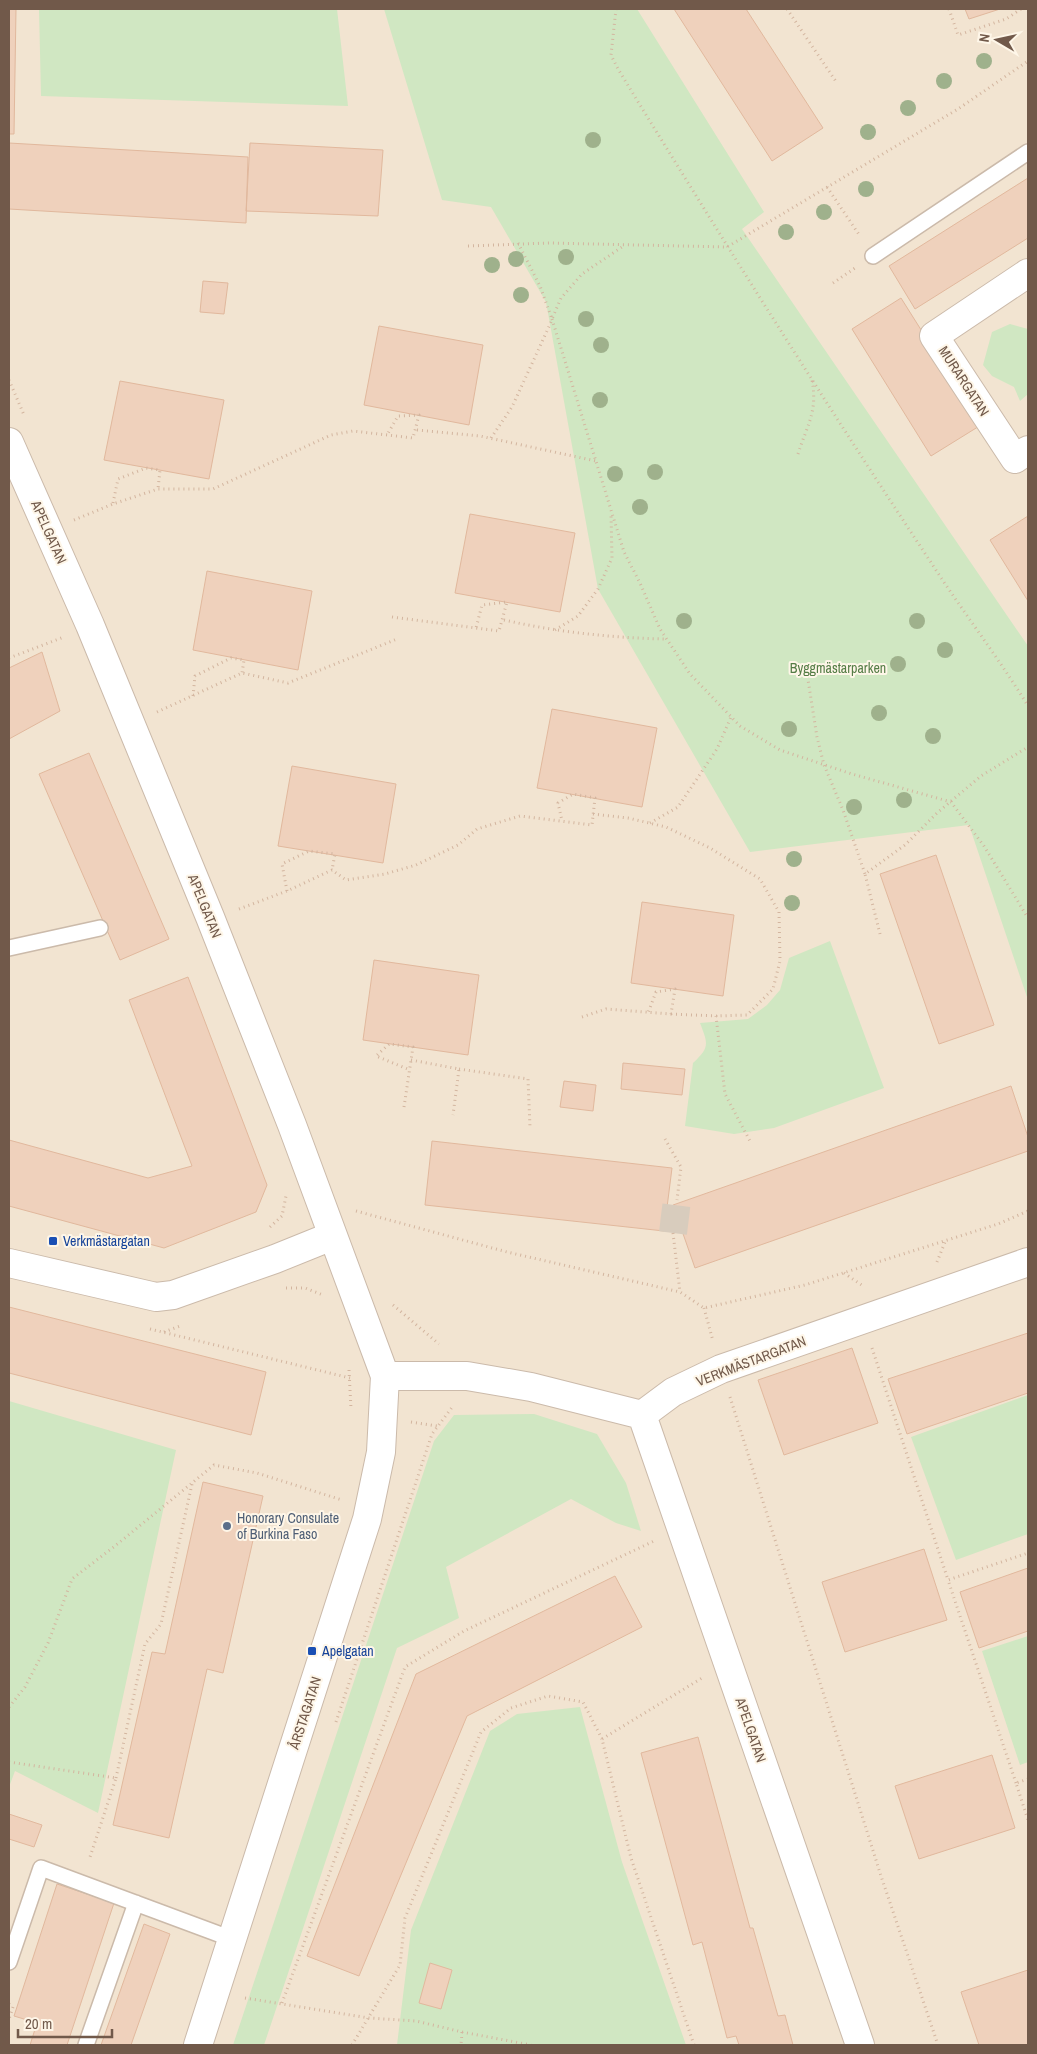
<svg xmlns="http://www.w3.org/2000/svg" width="1037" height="2054" font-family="'Archivo Narrow',sans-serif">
  <rect width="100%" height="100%" fill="#fbf2e3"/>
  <path fill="#f2e4d1" d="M9,9H1028V2045H9Z"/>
  <path fill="#d0e7c2" d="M39,9H337L348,106L41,96Z
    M384,9H637L764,212L742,229L1028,646V1000L969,825L750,852L598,589L546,302L491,207L442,200Z
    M1010,324L1028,329V394L1020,401L1014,387L992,376L983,365L992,332Z
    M830,941L884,1088L774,1128L734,1134L685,1126L693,1063C710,1047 708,1044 700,1023L748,1019L767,1005L780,990L789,958Z
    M1028,1395V1534L956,1560L911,1437Z
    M9,1401L176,1450L98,1813L15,1771L9,1787Z
    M534,1414L597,1434L626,1483L641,1531L616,1523L571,1499L446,1567L459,1618L397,1648L264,2045H233L434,1441L454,1415Z
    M1028,1636V1762L1020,1765L982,1651Z
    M580,1707L622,1862L686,2045H397L411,1930L490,1731L517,1714Z"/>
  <path fill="#efd1bc" stroke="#e1b89d" d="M9,9H16L14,134H9Z
    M674,9H746L823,128L772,161Z
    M965,9H1000L969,19Z
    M9,143L248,157L246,223L9,209Z
    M250,143L383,150L378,216L246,211Z
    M1028,178V238L915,309L889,266Z
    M203,281L228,283L224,314L200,312Z
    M901,298L981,425L931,456L852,329Z
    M379,326L483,345L469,425L364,405Z
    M120,381L224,400L209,479L104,460Z
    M470,514L575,533L560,612L455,593Z
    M1028,516V601L990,540Z
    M207,571L312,591L298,670L193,650Z
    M42,652L60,711L9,739V668Z
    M552,709L657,728L642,807L537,788Z
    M89,753L169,939L120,960L39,774Z
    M292,766L396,784L383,863L278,846Z
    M936,855L994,1025L939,1044L880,874Z
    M642,902L734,915L723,996L631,983Z
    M374,960L479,975L468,1055L363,1040Z
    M188,977L267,1185L256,1212L164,1248L9,1206V1140L148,1178L192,1166L129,1000Z
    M623,1063L685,1069L682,1095L621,1089Z
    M564,1081L596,1085L593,1111L560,1107Z
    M1011,1086L1028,1137V1151L695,1268L673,1205Z
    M432,1141L672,1168L664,1231L425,1205Z
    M9,1307L266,1372L251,1435L9,1373Z
    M1028,1333V1393L907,1434L888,1379Z
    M852,1348L878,1423L784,1455L758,1380Z
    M203,1482L263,1496L223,1673L207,1669L169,1838L113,1825L152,1652L165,1654Z
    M924,1549L947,1620L845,1652L822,1582Z
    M1028,1568V1631L979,1648L960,1592Z
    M615,1576L642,1627L467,1716L359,1976L307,1956L416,1674Z
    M698,1737L750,1928H753L778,2016L785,2015L793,2045H739L736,2036L727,2038L702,1942L693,1945L641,1753Z
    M992,1755L1015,1828L919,1859L895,1786Z
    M9,1814L42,1825L34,1847L9,1839Z
    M57,1884L114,1903L67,2045H30L37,2023L14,2016Z
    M144,1924L170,1934L131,2045H101Z
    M430,1963L452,1970L441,2009L419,2003Z
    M1028,1970V2045H979L961,1992Z"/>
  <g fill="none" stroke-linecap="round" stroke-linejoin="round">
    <path stroke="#d8ccbd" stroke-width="28" stroke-dasharray="28 14" stroke-linecap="butt" d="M673,1233L677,1200"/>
    <defs>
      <path id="service" d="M873,256L1028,152
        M9,948L100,928
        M9,1962L41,1868L232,1939
        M86,2045L136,1903"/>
      <path id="minor" d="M1028,273L934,336L1015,459L1028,450
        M9,442L90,625L210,917L292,1125L385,1376L381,1452L367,1519L198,2045
        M9,1263L156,1297L173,1295L275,1259L332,1236
        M385,1376H467L531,1387L642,1415L673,1392L721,1369L1028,1262
        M642,1415L860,2045"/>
    </defs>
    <use href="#service" stroke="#cbbaaa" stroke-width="18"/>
    <use href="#minor" stroke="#cbbaaa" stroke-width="30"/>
    <path stroke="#d3b59f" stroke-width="3" stroke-dasharray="1 4" stroke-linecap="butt" d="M616,9L611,55L618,69C720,236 824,401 932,564C963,612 998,657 1028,706
      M787,9L837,83
      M949,9L958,35L1006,19L1021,9
      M827,187L860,236
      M518,243L540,286L552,319L561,298L582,274L625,245
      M468,246L549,243L727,247L958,109L1028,61
      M833,283L855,268
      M552,319L624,552L640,583L660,629L690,674L740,726L780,750L852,774L951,802L984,846L1028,918
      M9,380L24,415
      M417,430L480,436L596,461
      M491,438L512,407L552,320
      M798,454C807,425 818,412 812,380
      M113,503L118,479L146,468L160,470L158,489
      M74,520L113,504L158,489H213L331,435L353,431L413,438L419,415L398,416L387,435
      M392,617L499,631L507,602L482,605L476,628
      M504,620C557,632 612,638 667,639
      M555,630L578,616L598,589L612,558L611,514
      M9,658L64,637
      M806,667L817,737L824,765L843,810L865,874
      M193,696L195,676L231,658L244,660L242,673
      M157,712L242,673L288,683L397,639
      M593,814L628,818L666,827L710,848L760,879L779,912L780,961L773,989L747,1015L716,1016
      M650,823L678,807L717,749L731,717
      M287,891L282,864L309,851L335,854L332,870
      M239,909L287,891L332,870L346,880L385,874L416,865L458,845L477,829L520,816L592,825L595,798L573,794L558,803L562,821
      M880,934L865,874L905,845L937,813L981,776L1028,747
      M671,1014L716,1016L725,1094L751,1143
      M582,1017L606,1009L671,1014L675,989L656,992L648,1013
      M411,1060L459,1069L453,1115
      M459,1069L528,1079L530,1127
      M404,1107L413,1047L389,1044L376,1056L410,1070
      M665,1139L681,1167L677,1200
      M356,1211L507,1252L680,1292L704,1308L805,1285L998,1224L1028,1211
      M270,1227L282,1216L286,1196
      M673,1233L680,1292
      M937,1262L945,1242
      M844,1273L863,1286
      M286,1288H305L323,1295
      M393,1305L439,1344
      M704,1308L713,1341
      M150,1329L350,1378
      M164,1332L180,1326
      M872,1348L948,1580
      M349,1370L351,1409
      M730,1397L881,1876L938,2045
      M411,1422L437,1426
      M9,1707L25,1687L48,1643L72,1579L115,1546L214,1465L257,1473L342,1500
      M336,1722L432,1434L453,1406
      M9,1762L116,1778L89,1860
      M116,1778L145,1644L161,1624L192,1484
      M1028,1779L1016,1783L1028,1820
      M1016,1783L948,1580L1028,1553
      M245,1998L369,2018L416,2021L462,2032L461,2045
      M282,2003L405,1667L464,1631L654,1541
      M9,2004L13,2007L9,2019
      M462,2032L531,2045
      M352,2045L400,1965L405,1918L481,1732L511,1708L548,1696L583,1702L602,1739
      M694,2045L631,1858L602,1739L702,1678"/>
    <use href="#service" stroke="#fff" stroke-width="15"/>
    <use href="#minor" stroke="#fff" stroke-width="28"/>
  </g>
  <g fill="#9fb18c">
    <circle cx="984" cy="61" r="8"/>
    <circle cx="944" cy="81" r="8"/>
    <circle cx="908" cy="108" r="8"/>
    <circle cx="868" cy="132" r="8"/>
    <circle cx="593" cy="140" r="8"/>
    <circle cx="866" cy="189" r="8"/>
    <circle cx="824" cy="212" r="8"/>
    <circle cx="786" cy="232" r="8"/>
    <circle cx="566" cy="257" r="8"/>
    <circle cx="516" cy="259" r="8"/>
    <circle cx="492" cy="265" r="8"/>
    <circle cx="521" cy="295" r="8"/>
    <circle cx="586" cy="319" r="8"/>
    <circle cx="601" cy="345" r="8"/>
    <circle cx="600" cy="400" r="8"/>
    <circle cx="655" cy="472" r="8"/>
    <circle cx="615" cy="474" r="8"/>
    <circle cx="640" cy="507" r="8"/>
    <circle cx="684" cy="621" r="8"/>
    <circle cx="917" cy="621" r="8"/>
    <circle cx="945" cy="650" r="8"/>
    <circle cx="898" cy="664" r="8"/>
    <circle cx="879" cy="713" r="8"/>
    <circle cx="789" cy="729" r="8"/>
    <circle cx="933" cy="736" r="8"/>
    <circle cx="904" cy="800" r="8"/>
    <circle cx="854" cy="807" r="8"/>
    <circle cx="794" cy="859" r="8"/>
    <circle cx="792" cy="903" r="8"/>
  </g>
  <g fill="#1a4fb4" stroke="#fef6e8" stroke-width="2">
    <rect x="48" y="1236" width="10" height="10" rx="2.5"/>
    <rect x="307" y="1646" width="10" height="10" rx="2.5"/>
  </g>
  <circle fill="#5c6f8a" stroke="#fef6e8" stroke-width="2" cx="227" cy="1526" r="5"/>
  <g text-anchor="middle" stroke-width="4" stroke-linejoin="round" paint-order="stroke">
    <g font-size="14" fill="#71594a" stroke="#fef6e8">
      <text transform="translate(964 381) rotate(57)" y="5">MURARGATAN</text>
      <text transform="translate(49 532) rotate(66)" y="5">APELGATAN</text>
      <text transform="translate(205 906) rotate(68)" y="5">APELGATAN</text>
      <text transform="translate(751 1361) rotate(-21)" y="5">VERKMÄSTARGATAN</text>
      <text transform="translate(305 1713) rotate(-72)" y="5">ÅRSTAGATAN</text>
      <text transform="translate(751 1730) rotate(71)" y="5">APELGATAN</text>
    </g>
    <g font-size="14" fill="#547c45" stroke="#fef6e8">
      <text x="838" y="673">Byggmästarparken</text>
    </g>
    <g font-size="14" fill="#164399" stroke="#fef6e8" text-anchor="start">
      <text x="63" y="1246">Verkmästargatan</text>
      <text x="322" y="1656">Apelgatan</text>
    </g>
    <g font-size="14" fill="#4e5e75" stroke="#fef6e8" text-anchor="start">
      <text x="237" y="1523">Honorary Consulate<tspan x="237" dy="16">of Burkina Faso</tspan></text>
    </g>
  </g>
  <rect width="1037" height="2054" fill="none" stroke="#71594a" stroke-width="20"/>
  <g transform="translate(997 40) rotate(279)" stroke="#fef6e8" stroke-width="4" paint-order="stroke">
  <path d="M0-4L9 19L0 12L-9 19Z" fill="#71594a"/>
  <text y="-8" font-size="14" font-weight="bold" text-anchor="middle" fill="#71594a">N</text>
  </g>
  <path d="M18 2029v8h94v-8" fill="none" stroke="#71594a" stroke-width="2.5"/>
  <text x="25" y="2029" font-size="15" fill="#71594a" stroke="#fef6e8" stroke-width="4" paint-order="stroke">20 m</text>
</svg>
